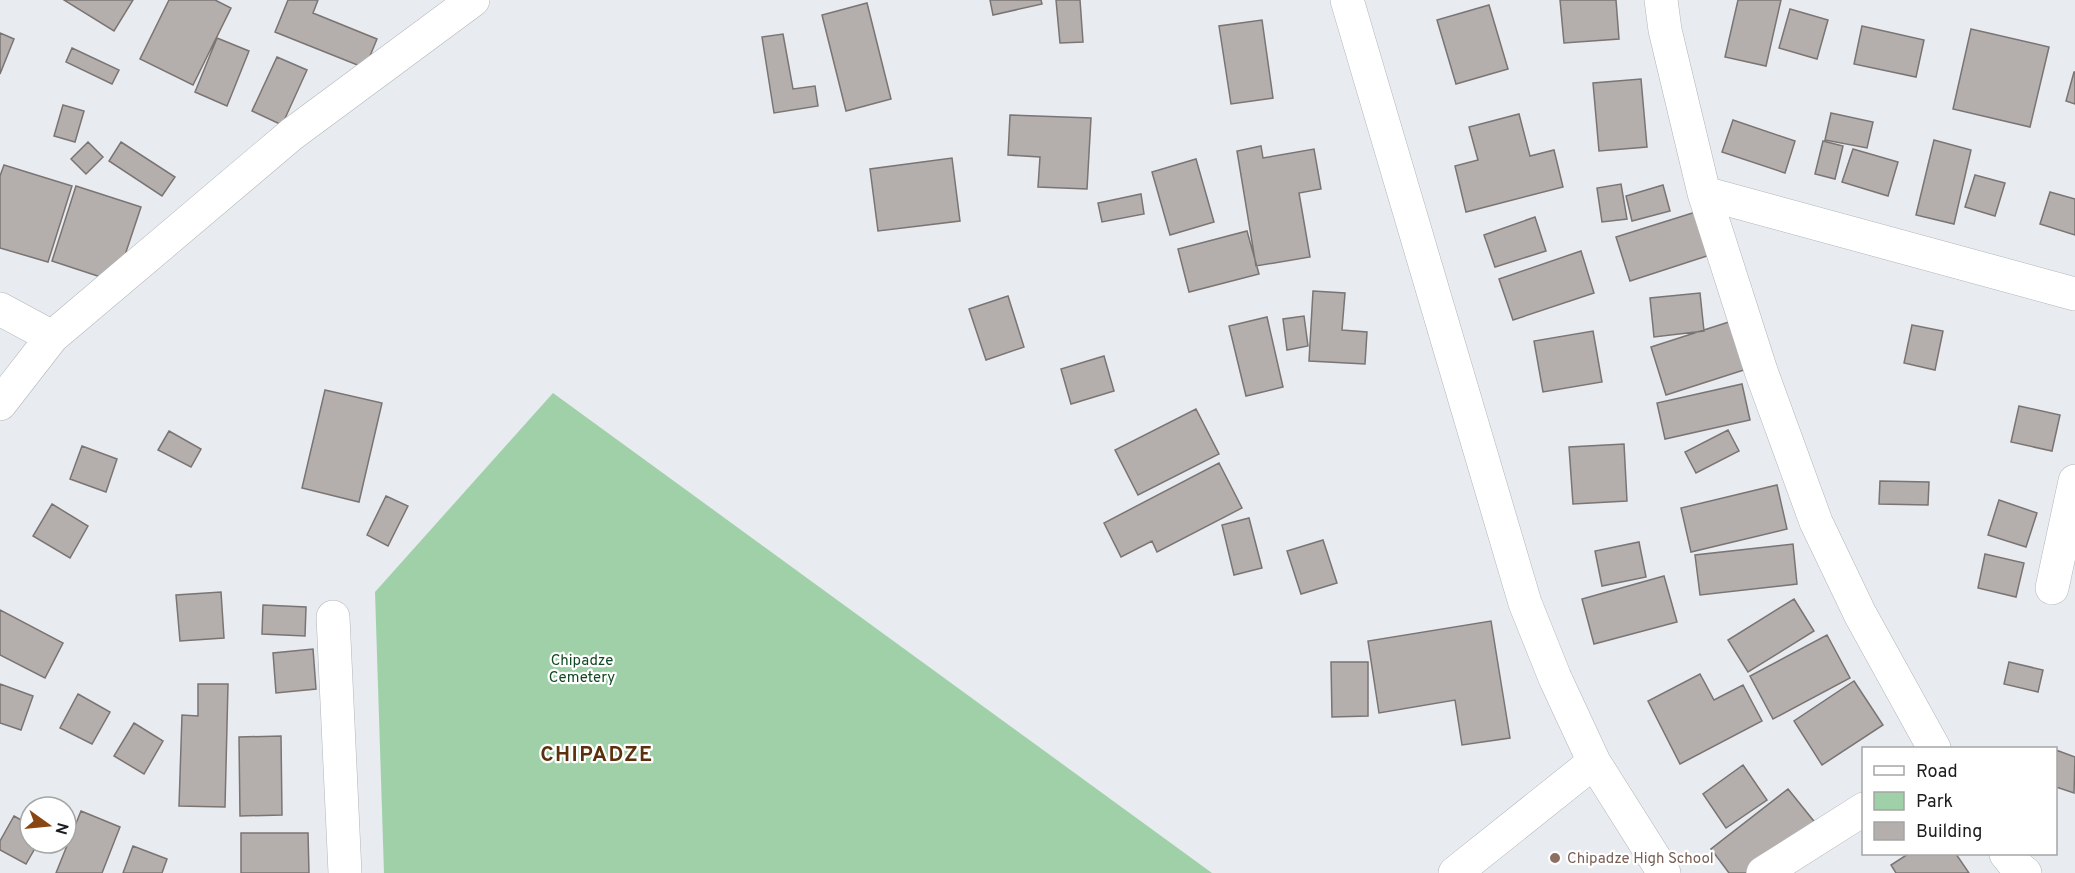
<svg xmlns="http://www.w3.org/2000/svg" width="2075" height="873" font-family="Overpass,sans-serif">
  <rect width="100%" height="100%" fill="#e8ebf0"/>
  <path fill="#a0d0a8" d="M553,393L1212,873H384L375,592Z"/>
  <path fill="#b4afad" stroke="#7a7473" stroke-width="1.5" d="M64,0H133L114,31Z
    M169,0H215L231,8L193,85L140,59Z
    M288,0H318L313,13L377,39L365,68L275,32Z
    M990,0H1041L1042,4L993,15Z
    M1056,0H1080L1083,42L1060,43Z
    M1560,0H1616L1619,39L1564,43Z
    M1738,0H1781L1766,66L1725,57Z
    M867,3L891,99L846,111L822,15Z
    M1489,5L1508,69L1456,84L1437,20Z
    M1790,9L1828,20L1817,59L1779,48Z
    M1262,20L1273,98L1231,104L1219,26Z
    M1862,26L1924,40L1916,77L1854,64Z
    M1971,29L2049,47L2030,127L1953,109Z
    M0,33L14,39L0,74Z
    M783,34L793,89L815,86L818,106L774,113L762,37Z
    M217,38L249,51L227,106L195,92Z
    M72,48L119,70L112,84L66,62Z
    M277,57L307,70L282,125L252,111Z
    M2074,72H2075V104L2066,101Z
    M1641,79L1647,147L1599,151L1593,83Z
    M63,105L84,111L75,142L54,136Z
    M1831,113L1873,122L1867,148L1825,140Z
    M1519,114L1530,156L1554,150L1563,187L1466,212L1455,166L1478,160L1469,127Z
    M1010,115L1091,118L1087,189L1038,187L1040,157L1008,155Z
    M1733,120L1795,141L1785,173L1722,152Z
    M1934,140L1971,150L1954,224L1916,215Z
    M1823,141L1843,146L1835,179L1815,174Z
    M88,142L103,157L86,174L71,159Z
    M121,142L175,177L162,196L109,161Z
    M1261,146L1263,158L1314,149L1321,189L1299,193L1310,257L1256,266L1237,151Z
    M1853,149L1898,162L1888,196L1842,182Z
    M952,158L960,221L878,231L870,169Z
    M1196,159L1214,222L1170,235L1152,172Z
    M4,165L72,186L48,262L0,248V176Z
    M1975,175L2005,183L1995,216L1965,207Z
    M1621,184L1627,219L1602,222L1597,188Z
    M1663,185L1670,211L1632,221L1626,196Z
    M76,186L141,207L116,282L52,261Z
    M2050,192L2075,199V235L2040,224Z
    M1141,194L1144,214L1102,222L1098,203Z
    M1699,211L1713,254L1630,281L1616,237Z
    M1535,217L1546,251L1495,267L1484,235Z
    M1247,231L1259,274L1189,292L1178,249Z
    M1581,251L1594,293L1513,320L1499,279Z
    M1313,291L1345,293L1342,330L1367,332L1365,364L1309,361Z
    M1700,293L1704,331L1654,337L1650,298Z
    M1008,296L1024,347L986,360L969,309Z
    M1304,316L1308,346L1287,350L1283,319Z
    M1267,317L1283,387L1246,396L1229,326Z
    M1735,320L1750,368L1666,395L1651,347Z
    M1912,325L1943,331L1935,370L1904,363Z
    M1593,331L1602,382L1543,392L1534,341Z
    M1104,356L1114,391L1071,404L1061,369Z
    M1742,384L1750,420L1665,439L1657,403Z
    M325,390L382,403L359,502L302,488Z
    M2019,406L2060,415L2052,451L2011,442Z
    M1196,409L1219,454L1138,495L1115,450Z
    M1728,430L1739,451L1696,473L1685,452Z
    M169,431L201,449L191,467L158,450Z
    M1624,444L1627,501L1573,504L1569,447Z
    M82,446L117,459L106,492L70,479Z
    M1219,463L1242,508L1157,552L1152,541L1121,557L1104,523Z
    M1880,481L1929,482L1928,505L1879,504Z
    M1777,485L1787,529L1691,552L1681,508Z
    M386,496L408,506L388,546L367,535Z
    M1999,500L2037,513L2026,547L1988,535Z
    M52,504L88,526L70,558L33,536Z
    M1249,518L1262,568L1234,575L1222,525Z
    M1323,540L1337,583L1301,594L1287,551Z
    M1639,542L1646,577L1602,586L1595,551Z
    M1793,544L1797,584L1700,595L1695,555Z
    M1985,554L2024,563L2016,597L1978,588Z
    M1664,576L1677,622L1594,644L1582,599Z
    M221,592L224,638L180,641L176,595Z
    M1794,599L1814,631L1748,672L1728,640Z
    M263,605L306,607L305,636L262,634Z
    M0,610L63,643L45,678L0,655Z
    M1491,621L1510,738L1462,745L1455,700L1379,713L1368,641Z
    M1827,635L1850,678L1773,719L1750,676Z
    M313,649L316,689L276,693L273,653Z
    M1331,662H1368V716L1332,717Z
    M2009,662L2043,670L2038,692L2004,684Z
    M1700,674L1714,700L1743,685L1762,721L1680,764L1648,701Z
    M1854,681L1883,725L1822,765L1794,721Z
    M0,684L33,696L21,730L0,723Z
    M198,684H228L225,807L179,806L182,715L198,716Z
    M78,694L110,712L92,744L60,728Z
    M134,723L163,741L144,774L114,756Z
    M281,736L282,815L240,816L239,737Z
    M2056,750L2075,757L2074,793L2056,787Z
    M1743,765L1767,800L1726,828L1703,794Z
    M1788,789L1817,825L1757,873H1729L1711,849Z
    M81,811L120,827L102,873H56Z
    M14,816L30,825V843H38L26,864L0,850V841Z
    M241,833H308L309,873H241Z
    M133,846L167,859L162,873H123Z
    M1908,854H1956L1969,873H1896L1891,865Z"/>
  <g fill="none" stroke-linecap="round" stroke-linejoin="round">
    <defs>
      <path id="minor" d="M1347,0L1525,603L1555,678L1594,762L1664,873
        M1661,0L1665,30L1704,193L1761,371L1816,522L1860,614L1934,748
        M1704,193L2075,294
        M0,309L52,337
        M0,404L52,337L292,134L473,0
        M2052,588L2075,481
        M333,617L345,873
        M2006,854L2015,865L2025,873
        M1455,873L1594,762
        M1763,873L1864,809"/>
    </defs>
    <use href="#minor" stroke="#b1b5b9" stroke-width="34"/>
    <use href="#minor" stroke="#fff" stroke-width="33"/>
  </g>
  <circle fill="#8d6e63" stroke="#fff" stroke-width="2" cx="1555" cy="858" r="6"/>
  <g text-anchor="middle" stroke-width="4.5" stroke-linejoin="round" paint-order="stroke">
    <g font-size="15" fill="#104921" stroke="#fff">
      <text x="582" y="665">Chipadze<tspan x="582" dy="17">Cemetery</tspan></text>
    </g>
    <g font-size="15" fill="#785e54" stroke="#fff" text-anchor="start">
      <text x="1567" y="863">Chipadze High School</text>
    </g>
    <g font-size="21" font-weight="bold" letter-spacing="1.5" fill="#5d300d" stroke="#fff">
      <text x="597" y="761">CHIPADZE</text>
    </g>
  </g>
  <rect x="1862" y="747" width="195" height="108" fill="#ffffff" stroke="#a4a5a5" stroke-width="1.5"/>
  <rect x="1874" y="766" width="30" height="9" fill="#ffffff" stroke="#a4a5a5" stroke-width="1.5"/>
  <text x="1916" y="777" font-size="18" fill="#1c1d1f">Road</text>
  <rect x="1874" y="792" width="30" height="18" fill="#a0d0a8" stroke="#a4a5a5" stroke-width="1.5"/>
  <text x="1916" y="807" font-size="18" fill="#1c1d1f">Park</text>
  <rect x="1874" y="822" width="30" height="18" fill="#b4afad" stroke="#a4a5a5" stroke-width="1.5"/>
  <text x="1916" y="837" font-size="18" fill="#1c1d1f">Building</text>
  <g transform="translate(48 825) rotate(105)"><circle r="28" fill="#ffffff" stroke="#a4a5a5" stroke-width="1.5"/>
  <path d="M0-4.5L10 22L0 15L-10 22Z" fill="#884712"/>
  <text y="-9" font-size="16" font-weight="bold" text-anchor="middle" fill="#1c1d1f">N</text>
  </g>
</svg>
